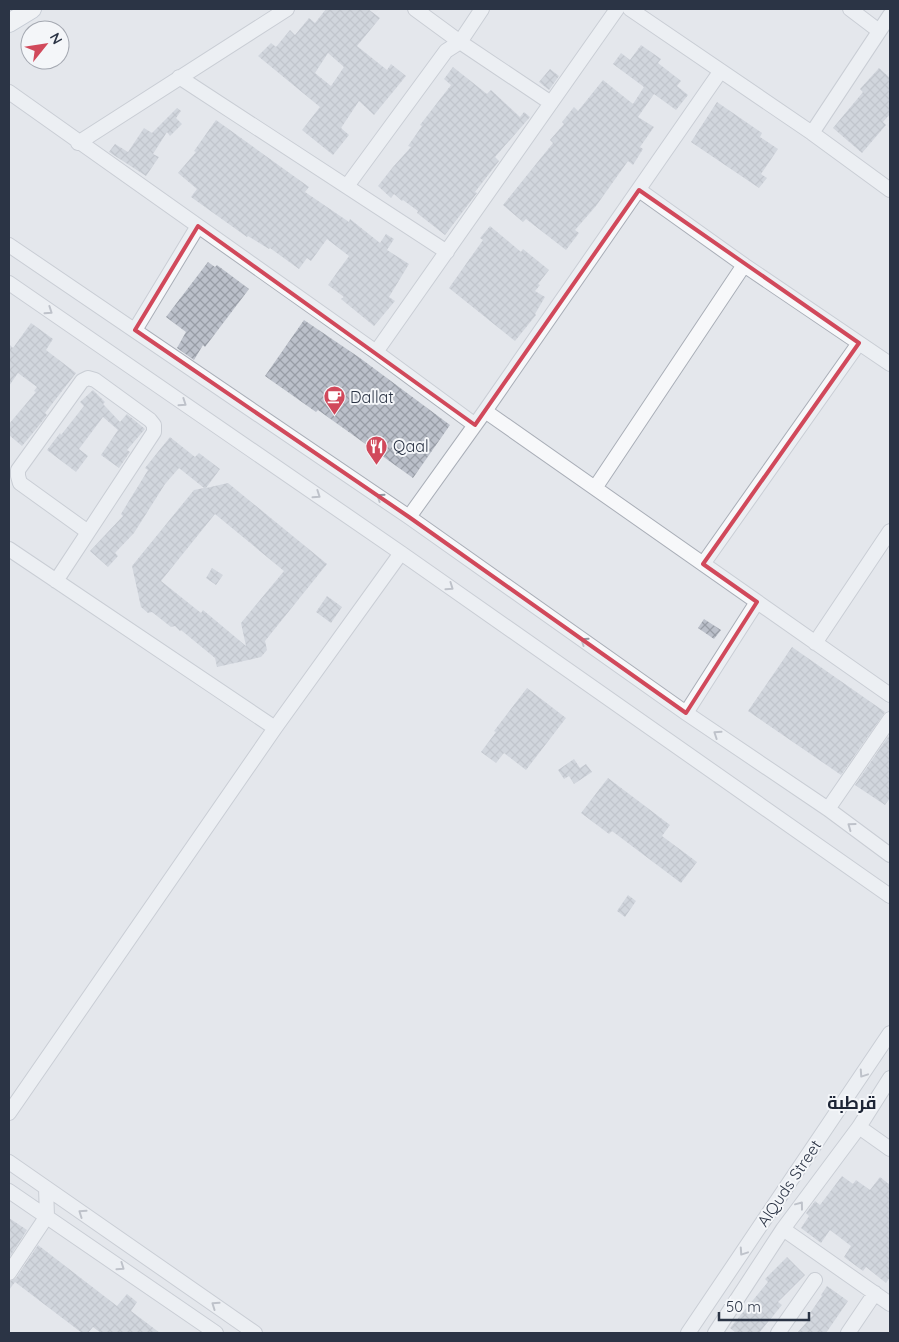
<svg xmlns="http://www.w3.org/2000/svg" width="899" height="1342" font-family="Quicksand,Cairo,sans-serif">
  <defs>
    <pattern id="building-cross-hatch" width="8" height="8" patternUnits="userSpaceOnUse" patternTransform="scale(1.25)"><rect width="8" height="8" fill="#bbc0ca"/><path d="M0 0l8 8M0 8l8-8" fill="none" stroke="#989da6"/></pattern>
  </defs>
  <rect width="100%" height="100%" fill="#e4e7ec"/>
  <path fill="url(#building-cross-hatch)" fill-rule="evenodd" d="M326,9H368L380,18L357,46L387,70L391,64L406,76L374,115L359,101L341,128L349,135L333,155L302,130L320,107L258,56L271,43L276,47L290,30L295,35L309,18L315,23ZM328,53L344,67L331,86L315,73Z
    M641,45L661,59L658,63L681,81L677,86L688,95L676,110L654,94L638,117L654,127L640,147L643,149L633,165L628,161L596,206L575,230L579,233L566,250L526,219L523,222L503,205L553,143L550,140L564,124L562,122L574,107L578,111L603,80L633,104L644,87L613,64L621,53L630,60Z
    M453,67L487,94L491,90L520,117L524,112L530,117L495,157L499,161L475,192L477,193L445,235L417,213L418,211L403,200L402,201L394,194L391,198L378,186L393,167L411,147L408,146L422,126L420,125L451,85L444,79Z
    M879,68L890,78V114L883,122L886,125L862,153L833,128L863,92L860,89Z
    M550,69L559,76L549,90L539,82Z
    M717,102L762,133L760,137L778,149L761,174L767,178L759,188L691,142Z
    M177,108L181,111L176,118L182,124L170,136L167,132L153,154L159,157L146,176L109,152L115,144L128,152L144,128L152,133Z
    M216,120L309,187L305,192L349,222L350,219L380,243L386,234L394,239L387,250L409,264L389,297L395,301L374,326L341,299L344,297L328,285L349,256L327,239L311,261L307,258L299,269L270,248L269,249L248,236L247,237L191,197L197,189L178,173L196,152L194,151Z
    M490,226L521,252L523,249L549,270L538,284L540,285L535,291L545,297L535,314L536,315L515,341L449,288L483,240L480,238Z
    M208,262L215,267L217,265L249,289L205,347L203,345L194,360L177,348L186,332L166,317Z
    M304,320L360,358L450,425L413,478L318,410L316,412L265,376Z
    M31,323L53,339L46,350L76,373L45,413L47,415L37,428L22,446L9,435V424L36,392L34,391L37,387L18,373L9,386V344L13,348Z
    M93,390L105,402L103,404L120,422L127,414L145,429L127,450L130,452L119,468L101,455L118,430L103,417L79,449L88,456L76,472L47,450L60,433L61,435L84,406L80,402Z
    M170,437L195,457L199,453L220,469L206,488L228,483L327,564L265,641L267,650L261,657L217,667L215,658L181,630L180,631L175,626L171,627L152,612L148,613L141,607L132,566L194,490L204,488L179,468L165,484L134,533L115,553L118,556L108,567L90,551L123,516L121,514L148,470L145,468ZM215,514L284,571L241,623L246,646L203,610L201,613L161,581Z
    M212,568L223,575L216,585L206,578Z
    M327,596L342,607L331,623L316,612Z
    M704,619L721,630L714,639L698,628Z
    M792,647L885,712L841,775L748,711Z
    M527,688L566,718L526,770L504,753L496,763L481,752L496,732L494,731Z
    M890,734V798L885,805L855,785Z
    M574,759L580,768L586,764L592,772L574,784L569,776L564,779L558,770Z
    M608,778L670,825L662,836L697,862L681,883L612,831L609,834L581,813Z
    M628,895L636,901L625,917L617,911Z
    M842,1176L853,1184L856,1180L870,1190L880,1177L890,1185V1277L886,1283L866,1267L863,1271L844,1257L851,1246L830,1230L821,1243L801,1228L809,1216L806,1213L815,1201L820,1205Z
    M9,1218L27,1230L9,1258Z
    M38,1245L117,1306L127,1294L137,1302L131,1311L160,1333H101L93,1327L88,1333H82L15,1282L9,1290V1282L16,1278Z
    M787,1257L805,1275L778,1302L782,1305L759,1333H736L730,1328L768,1282L765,1279Z
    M827,1286L848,1301L826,1333H797L813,1315L810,1313L822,1296L821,1295Z"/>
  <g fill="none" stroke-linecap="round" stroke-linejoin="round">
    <defs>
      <path id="minor" d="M415,9L460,42L482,9
        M630,9L812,133L890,190
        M850,9L879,31
        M179,77L447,252
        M9,92L376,352L475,425
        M812,133L890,15
        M78,143L287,9
        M347,186L446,51L460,42L551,103
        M639,190L744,265L890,364
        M9,245L409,517L686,713L828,809L890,855
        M9,283L401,553L890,896
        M135,330L198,226
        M376,352L617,9
        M485,411L890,695
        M595,488L744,265
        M409,517L485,411L720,72
        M9,549L275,728
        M703,564L859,343
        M56,581L154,432V425L150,420L95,380L88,378L82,381L18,470V476L20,483L88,532
        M815,643L890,531
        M686,713L757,602
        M828,809L890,719
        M9,1113L275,728L401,553
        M859,1127L890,1149
        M9,1162L255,1333
        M9,1191L216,1333
        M783,1229L890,1304
        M9,1273L47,1216L46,1188
        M688,1333L890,1033
        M715,1333L783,1229L859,1127L890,1078
        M778,1333L815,1280
        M848,1333L875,1293"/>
      <path id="major" d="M9,23L32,9"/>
    </defs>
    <use href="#minor" stroke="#a9aeb7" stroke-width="16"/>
    <use href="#major" stroke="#a3abb8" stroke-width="20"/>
    <use href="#minor" stroke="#f7f8fa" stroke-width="14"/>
    <use href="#major" stroke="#fff" stroke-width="18"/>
  </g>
  <defs><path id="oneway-chevron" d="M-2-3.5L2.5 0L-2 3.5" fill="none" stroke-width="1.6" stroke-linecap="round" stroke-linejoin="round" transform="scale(1.25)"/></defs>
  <g stroke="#9196a0">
    <use href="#oneway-chevron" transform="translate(49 311) rotate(34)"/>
    <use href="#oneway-chevron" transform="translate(183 403) rotate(34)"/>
    <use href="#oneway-chevron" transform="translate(317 495) rotate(34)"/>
    <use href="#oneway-chevron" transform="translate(380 497) rotate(-146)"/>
    <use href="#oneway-chevron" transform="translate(450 587) rotate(35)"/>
    <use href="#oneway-chevron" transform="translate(584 641) rotate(-145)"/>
    <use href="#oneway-chevron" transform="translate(717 734) rotate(-146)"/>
    <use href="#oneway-chevron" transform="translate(851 826) rotate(-144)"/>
    <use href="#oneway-chevron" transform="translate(863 1074) rotate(124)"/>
    <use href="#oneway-chevron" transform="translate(800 1205) rotate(-53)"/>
    <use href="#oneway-chevron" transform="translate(82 1213) rotate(-145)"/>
    <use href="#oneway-chevron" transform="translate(743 1252) rotate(124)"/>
    <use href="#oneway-chevron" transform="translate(121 1267) rotate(35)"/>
    <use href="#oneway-chevron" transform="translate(215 1305) rotate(-145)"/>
  </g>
  <path d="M0 0H899V1342H0ZM639,190L859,343L703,564L757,602L686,713L409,517L135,330L198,226L475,425Z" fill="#e4e7ec" fill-opacity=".55" fill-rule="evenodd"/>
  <path fill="none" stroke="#d1495b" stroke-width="4" stroke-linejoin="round" d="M639,190L859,343L703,564L757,602L686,713L409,517L135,330L198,226L475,425Z"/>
  <defs>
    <symbol id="cafe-pin" viewBox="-11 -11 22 30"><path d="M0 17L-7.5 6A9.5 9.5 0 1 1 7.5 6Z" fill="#d1495b" stroke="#f4f6f9"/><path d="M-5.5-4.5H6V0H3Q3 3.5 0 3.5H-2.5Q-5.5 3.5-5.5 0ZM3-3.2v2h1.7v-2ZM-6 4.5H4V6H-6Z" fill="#fff"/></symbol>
    <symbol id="restaurant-pin" viewBox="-11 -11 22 30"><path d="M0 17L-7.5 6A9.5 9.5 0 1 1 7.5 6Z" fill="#d1495b" stroke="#f4f6f9"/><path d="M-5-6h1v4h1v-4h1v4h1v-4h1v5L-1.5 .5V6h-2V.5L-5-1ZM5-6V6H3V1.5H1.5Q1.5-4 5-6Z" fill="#fff"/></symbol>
  </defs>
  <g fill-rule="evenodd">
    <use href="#cafe-pin" x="322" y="384" width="25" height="34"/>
    <use href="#restaurant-pin" x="364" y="434" width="25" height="34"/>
  </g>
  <g text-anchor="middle" stroke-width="4" stroke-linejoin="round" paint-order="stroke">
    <g font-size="16" fill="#2b3445" stroke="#f4f6f9" text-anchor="start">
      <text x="350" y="403">Dallat</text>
      <text x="393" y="452">Qaal</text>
    </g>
    <g font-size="16" fill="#2b3445" stroke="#f4f6f9">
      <text transform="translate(789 1183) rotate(-56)" y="6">AlQuds Street</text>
    </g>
    <g font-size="18" font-weight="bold" fill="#1d2536" stroke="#f4f6f9">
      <text x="852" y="1109">قرطبة</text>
    </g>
  </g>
  <rect width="899" height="1342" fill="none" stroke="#2b3445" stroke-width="20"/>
  <g transform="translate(45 45) rotate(60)"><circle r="24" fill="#f4f6f9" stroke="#a4a8b1"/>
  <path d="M0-4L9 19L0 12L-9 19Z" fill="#d1495b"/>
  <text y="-8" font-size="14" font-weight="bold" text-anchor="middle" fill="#2b3445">N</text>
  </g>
  <path d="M719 1312v8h90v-8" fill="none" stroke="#2b3445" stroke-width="2.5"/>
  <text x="726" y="1312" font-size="15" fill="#2b3445" stroke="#f4f6f9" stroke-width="4" paint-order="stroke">50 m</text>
</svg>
